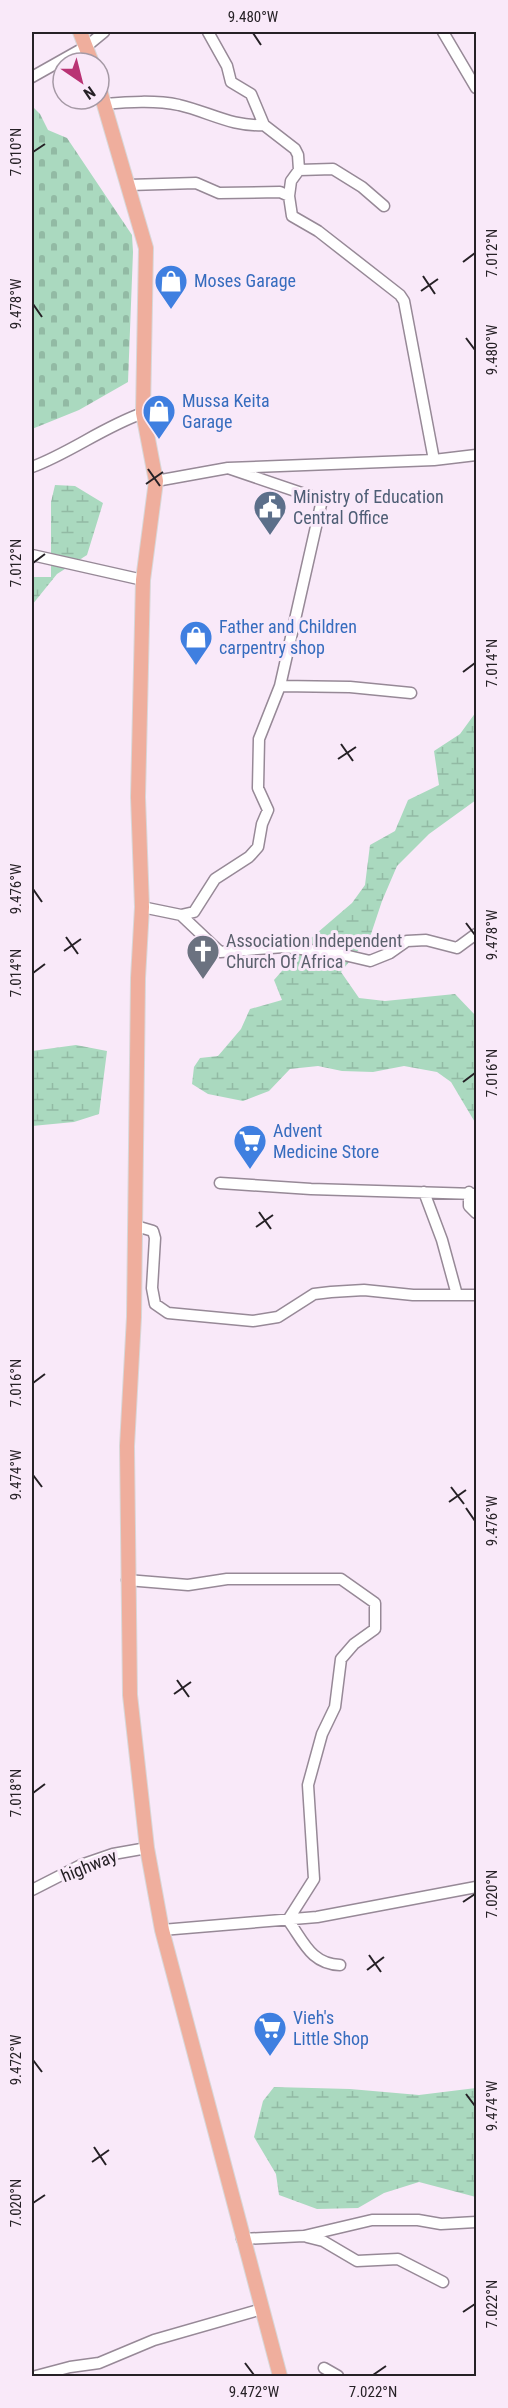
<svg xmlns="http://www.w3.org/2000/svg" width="508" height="2408" font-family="'Roboto Condensed',sans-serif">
  <defs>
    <pattern id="wetland-marsh" width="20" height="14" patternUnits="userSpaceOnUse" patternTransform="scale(1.5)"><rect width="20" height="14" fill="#aad9bf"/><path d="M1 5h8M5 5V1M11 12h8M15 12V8" fill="none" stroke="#92baa4"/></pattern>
    <pattern id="cemetery-stones" width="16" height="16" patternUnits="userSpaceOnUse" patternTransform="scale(1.5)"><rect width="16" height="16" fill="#aad9bf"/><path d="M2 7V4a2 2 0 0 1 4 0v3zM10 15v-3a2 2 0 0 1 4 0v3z" fill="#92baa4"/></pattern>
  </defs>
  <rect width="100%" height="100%" fill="#f9e9f9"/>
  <path fill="url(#wetland-marsh)" d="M55,485L75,486L103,503L87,555L57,574L32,605V577H51V502Z
    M476,712V800L429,834L397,866L382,901L371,934L341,972L359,998L385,1001L455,994L476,1016V1124L451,1082L437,1072L404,1066L373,1072L342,1071L318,1066L290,1069L269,1091L243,1101L208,1094L192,1084L194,1067L200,1058L218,1056L241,1029L250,1009L282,1000L274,980L310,939L352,903L365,885L370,845L395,831L408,800L439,785L434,751L460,734Z
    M76,1045L107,1051L99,1114L74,1122L32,1126V1051Z
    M274,2087L350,2089L419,2095L476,2088V2197L419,2182L384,2193L358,2208L317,2209L279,2195L276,2174L254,2137L263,2101Z"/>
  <path fill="url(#cemetery-stones)" d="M32,106L40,114L48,130L67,138L132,235L133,252L128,382L79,410L32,429Z"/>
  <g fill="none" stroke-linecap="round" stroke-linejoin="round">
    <defs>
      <path id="minor" d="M208,32L227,66L231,82L251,94L264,125L295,149L298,155L299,170L291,181L289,196
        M443,32L476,88
        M32,77L87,46L104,32
        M104,104C128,102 155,100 179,105C209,112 232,127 264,125
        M299,170L333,169L362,187L384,206
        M129,185L196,183L219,193L280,192L289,196L292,216L318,231L400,295L404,301L434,460
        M32,467C70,453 103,427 143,413
        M156,481L228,468L434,460L476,455
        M32,555L143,580
        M280,686L350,687L411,693
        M142,907L181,915L220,952L284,947L336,953L370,961L390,953L407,941L426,940L457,948L476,934
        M181,915L194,912L215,879L249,857L258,847L262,824L268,810L258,788L259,739L280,686L322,500L228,468
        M220,1183L311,1189L476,1194
        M424,1192L442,1240L457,1295
        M469,1192V1206L476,1213
        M136,1226L153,1231L155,1238L152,1288L155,1304L168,1313L253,1321L278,1317L314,1294L331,1292L364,1290L413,1295H476
        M127,1580L188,1585L227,1579H341L375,1603V1629L354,1644L341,1659L335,1707L322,1734L308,1785L314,1879L288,1920C304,1942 311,1964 340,1965
        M32,1890L81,1865L113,1854L147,1848
        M162,1930L317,1917L476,1887
        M307,2237L323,2241L357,2261L398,2259L443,2282
        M242,2239L304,2236L372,2220H418L441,2224L476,2222
        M324,2368L338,2376
        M36,2376L70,2367L99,2363L154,2340L262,2309"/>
      <path id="major" d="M80,32L92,63
        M99,87L146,248L143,413L156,481L143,580L138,797L142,907L138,978L134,1317L127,1446L130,1695L147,1848L162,1930L280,2376"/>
    </defs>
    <use href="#minor" stroke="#978997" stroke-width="13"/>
    <use href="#major" stroke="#d8d7d8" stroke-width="16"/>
    <use href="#minor" stroke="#fff" stroke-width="10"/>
    <use href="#major" stroke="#efae9d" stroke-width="14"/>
  </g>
  <path fill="none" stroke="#262126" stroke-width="2" d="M253,33L261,45M33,152L45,144M463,262L475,253M423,276L435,294M421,291L438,279M33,304L42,317M466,338L475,350M148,469L160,486M146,484L163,472M33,563L45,554M463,672L475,663M341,744L353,761M338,759L356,747M33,889L42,902M466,923L475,935M66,937L78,954M64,951L81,939M33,973L45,964M463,1082L475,1073M259,1212L271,1229M256,1227L273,1215M33,1383L45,1374M33,1475L42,1487M451,1487L464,1504M449,1502L466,1490M466,1508L475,1521M177,1680L189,1697M174,1694L191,1682M33,1793L45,1784M463,1902L475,1894M369,1955L381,1972M367,1970L384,1957M33,2060L42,2072M466,2094L475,2106M94,2147L106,2165M92,2162L109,2150M33,2203L45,2195M463,2312L475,2304M245,2363L254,2375M373,2375L386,2366"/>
  <defs>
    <symbol id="shop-pin" viewBox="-11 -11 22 30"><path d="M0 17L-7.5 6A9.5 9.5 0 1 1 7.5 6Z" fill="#3f7fe0" stroke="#f9e9f9"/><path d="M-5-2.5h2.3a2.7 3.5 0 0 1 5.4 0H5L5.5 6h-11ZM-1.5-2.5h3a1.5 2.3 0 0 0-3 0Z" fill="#fff"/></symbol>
    <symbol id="civic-pin" viewBox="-11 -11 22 30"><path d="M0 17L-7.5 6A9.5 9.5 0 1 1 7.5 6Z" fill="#5c6f8a" stroke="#f9e9f9"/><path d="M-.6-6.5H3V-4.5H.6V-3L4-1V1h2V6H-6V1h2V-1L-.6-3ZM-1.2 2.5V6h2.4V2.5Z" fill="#fff"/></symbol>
    <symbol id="church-pin" viewBox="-11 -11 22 30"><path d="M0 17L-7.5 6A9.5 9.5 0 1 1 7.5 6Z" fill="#6b7280" stroke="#f9e9f9"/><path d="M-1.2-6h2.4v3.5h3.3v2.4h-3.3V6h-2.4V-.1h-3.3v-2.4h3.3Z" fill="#fff"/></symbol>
    <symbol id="supermarket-pin" viewBox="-11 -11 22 30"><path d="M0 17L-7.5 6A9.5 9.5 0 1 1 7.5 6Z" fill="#3f7fe0" stroke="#f9e9f9"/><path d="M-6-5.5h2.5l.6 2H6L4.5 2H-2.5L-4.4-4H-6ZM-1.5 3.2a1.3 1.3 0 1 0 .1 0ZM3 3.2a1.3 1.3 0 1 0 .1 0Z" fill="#fff"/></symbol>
  </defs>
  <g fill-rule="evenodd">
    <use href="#shop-pin" x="152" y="262" width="38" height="52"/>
    <use href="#shop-pin" x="140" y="392" width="38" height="52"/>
    <use href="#civic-pin" x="251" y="488" width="38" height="52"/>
    <use href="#shop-pin" x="177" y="618" width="38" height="52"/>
    <use href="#church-pin" x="184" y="932" width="38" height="52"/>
    <use href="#supermarket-pin" x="231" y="1122" width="38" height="52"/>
    <use href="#supermarket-pin" x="251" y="2009" width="38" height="52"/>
  </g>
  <g text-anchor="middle" stroke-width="6" stroke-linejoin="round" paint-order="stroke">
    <g font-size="18" fill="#366cbe" stroke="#f9e9f9" text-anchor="start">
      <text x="194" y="287">Moses Garage</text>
      <text x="182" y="407">Mussa Keita<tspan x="182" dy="21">Garage</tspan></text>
      <text x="219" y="633">Father and Children<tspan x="219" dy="21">carpentry shop</tspan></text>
      <text x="273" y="1137">Advent<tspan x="273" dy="21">Medicine Store</tspan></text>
      <text x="293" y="2024">Vieh's<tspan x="293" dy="21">Little Shop</tspan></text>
    </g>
    <g font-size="18" fill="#4e5e75" stroke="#f9e9f9" text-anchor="start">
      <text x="293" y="503">Ministry of Education<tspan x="293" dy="21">Central Office</tspan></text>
    </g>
    <g font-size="18" fill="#5b616d" stroke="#f9e9f9" text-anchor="start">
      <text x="226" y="947">Association Independent<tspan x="226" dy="21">Church Of Africa</tspan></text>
    </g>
    <g font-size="18" fill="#262126" stroke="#f9e9f9">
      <text transform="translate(89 1866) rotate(-22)" y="6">highway</text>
    </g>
  </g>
  <rect width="508" height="2408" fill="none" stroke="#f9e9f9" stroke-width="66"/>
  <g transform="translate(81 81) rotate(145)"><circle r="28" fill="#f9e9f9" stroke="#a599a5" stroke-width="1.5"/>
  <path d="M0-4.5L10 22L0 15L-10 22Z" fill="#b93374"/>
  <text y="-9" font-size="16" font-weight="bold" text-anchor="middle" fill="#262126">N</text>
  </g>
  <rect x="33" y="33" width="442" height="2342" fill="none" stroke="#262126" stroke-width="2"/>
  <g font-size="15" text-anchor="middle" fill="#262126">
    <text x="253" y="22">9.480°W</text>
    <text transform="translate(16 152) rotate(-90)" y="5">7.010°N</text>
    <text transform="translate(492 253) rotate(-90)" y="5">7.012°N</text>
    <text transform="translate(16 304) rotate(-90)" y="5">9.478°W</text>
    <text transform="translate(492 350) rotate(-90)" y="5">9.480°W</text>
    <text transform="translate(16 563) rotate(-90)" y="5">7.012°N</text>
    <text transform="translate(492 663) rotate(-90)" y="5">7.014°N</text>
    <text transform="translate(16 889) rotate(-90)" y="5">9.476°W</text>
    <text transform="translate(492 935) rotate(-90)" y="5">9.478°W</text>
    <text transform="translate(16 973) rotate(-90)" y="5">7.014°N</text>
    <text transform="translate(492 1073) rotate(-90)" y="5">7.016°N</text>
    <text transform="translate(16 1383) rotate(-90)" y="5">7.016°N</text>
    <text transform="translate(16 1475) rotate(-90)" y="5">9.474°W</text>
    <text transform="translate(492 1521) rotate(-90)" y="5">9.476°W</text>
    <text transform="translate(16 1793) rotate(-90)" y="5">7.018°N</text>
    <text transform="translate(492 1894) rotate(-90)" y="5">7.020°N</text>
    <text transform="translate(16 2060) rotate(-90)" y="5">9.472°W</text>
    <text transform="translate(492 2106) rotate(-90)" y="5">9.474°W</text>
    <text transform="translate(16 2203) rotate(-90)" y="5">7.020°N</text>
    <text transform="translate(492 2304) rotate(-90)" y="5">7.022°N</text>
    <text x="254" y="2397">9.472°W</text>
    <text x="373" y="2397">7.022°N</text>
  </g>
</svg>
